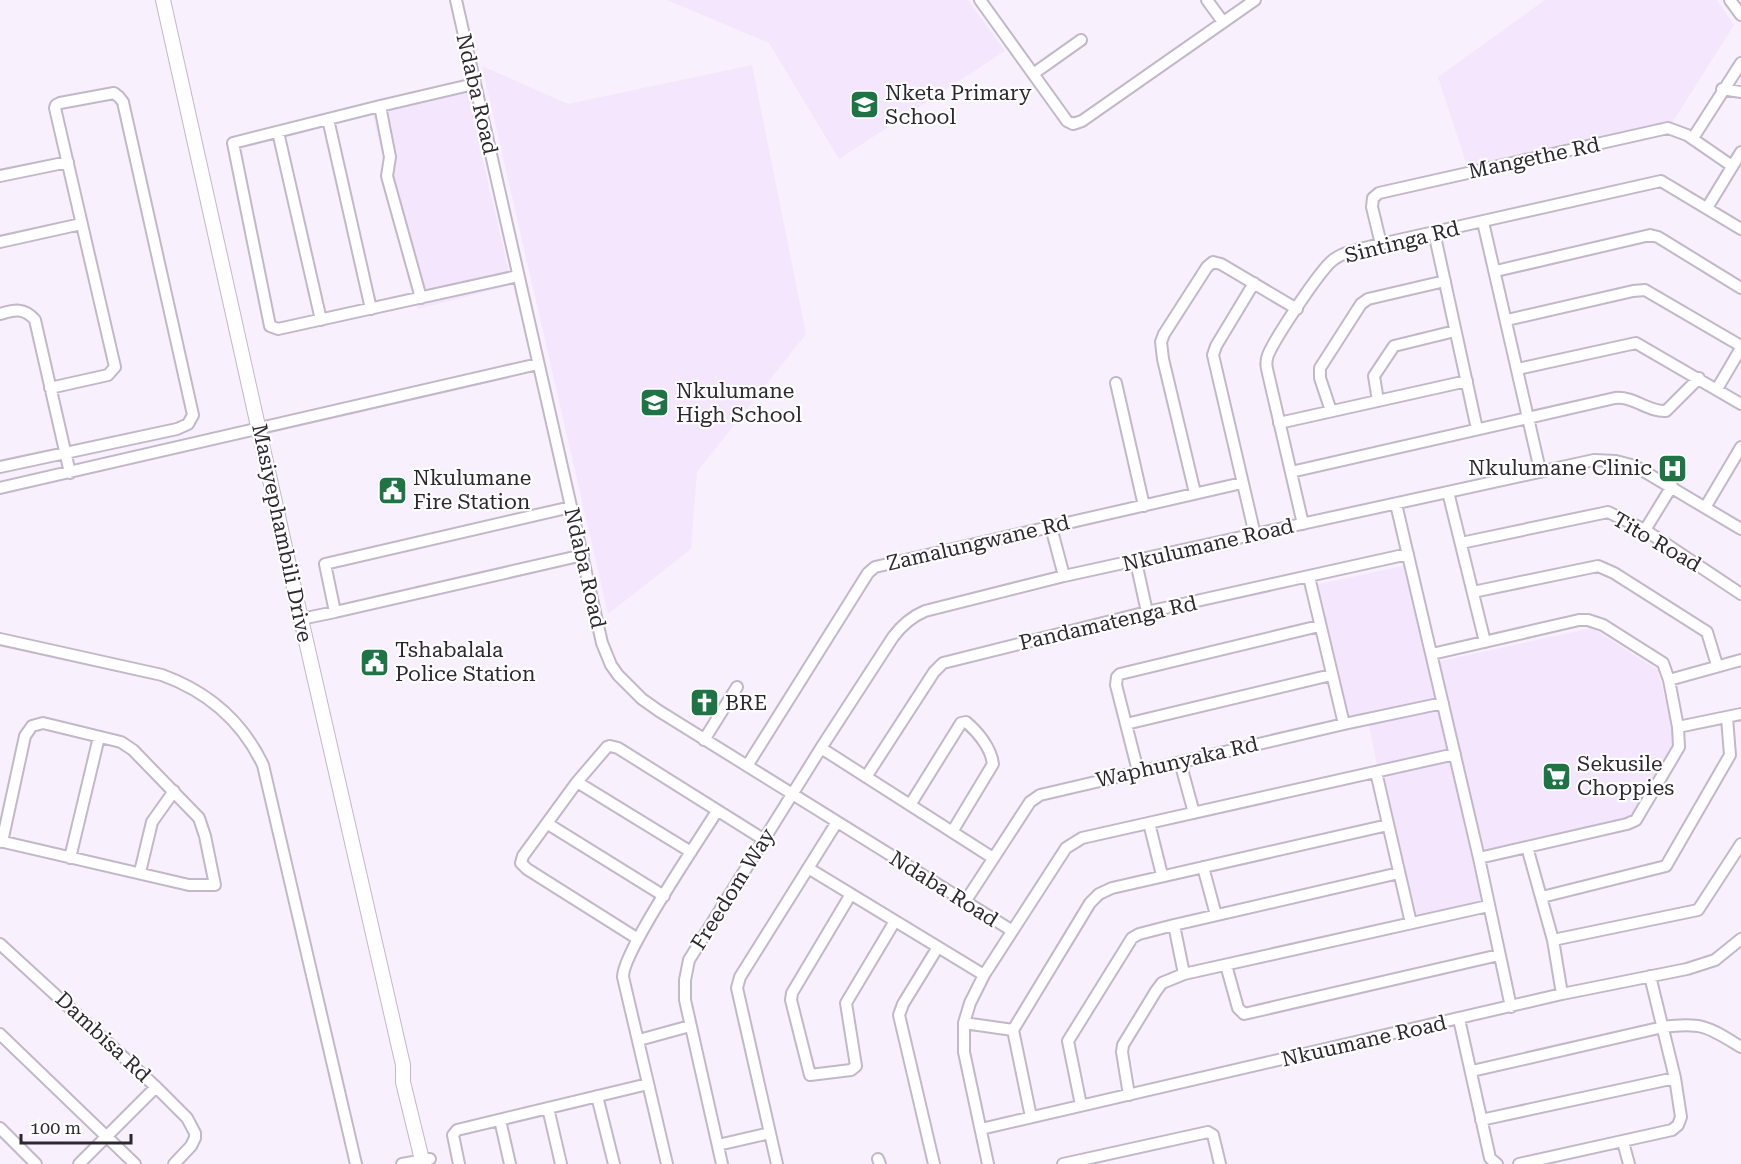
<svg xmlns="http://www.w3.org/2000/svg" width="1741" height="1164" font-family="'Roboto Serif',serif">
  <rect width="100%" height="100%" fill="#f8f0fc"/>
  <path fill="#f4e6fc" d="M667,0H968L1005,51L839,159L769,43Z
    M1545,0H1717L1734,25L1670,126L1468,169L1438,77Z
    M752,65L806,334L697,472L691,549L608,614L482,66L568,104Z
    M465,82L512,285L418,309L371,107Z
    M1403,566L1427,664L1592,628L1658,670L1676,746L1631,816L1473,855L1484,902L1409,920L1367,716L1347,720L1315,585Z"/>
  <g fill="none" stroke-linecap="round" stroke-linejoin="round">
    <defs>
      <path id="minor" d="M456,0L602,643L611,665L618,675L642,699L659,711L1011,930
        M980,0L1067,121L1073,124L1082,121L1255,0
        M1207,0L1223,22
        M1730,0L1741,15
        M1033,74L1081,40
        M474,84L380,106L233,143L270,326L278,329L518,276
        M1722,89L1741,92
        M380,106L390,157L387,176L421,298
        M328,119L371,309
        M278,132L321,320
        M1693,138L1741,63
        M0,176L68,162
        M1707,208L1741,152
        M1483,222L1540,470
        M1434,232L1477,429
        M0,242L81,224
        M1381,244L1372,207L1373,198L1379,193L1668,128L1687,135L1732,166
        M1496,271L1650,235L1658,237L1741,288
        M1254,283L1216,346L1213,355L1255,535
        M0,314C14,310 24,307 35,320L70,473
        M1507,320L1633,291L1645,290L1741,346
        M1518,369L1636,343L1741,404
        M1116,383L1144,506
        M1717,389L1741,348
        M1378,401L1374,376L1394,346L1455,331
        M1331,411L1320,378V368L1361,304L1368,299L1445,281
        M1279,423L1467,381
        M0,467L177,429L188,424L193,415L123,102L119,97L114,93L60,103L56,105L55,108L115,367L108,375L50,388
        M1291,472L1615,398C1634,396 1648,412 1666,411L1699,378
        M0,488L538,364
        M1448,492L1485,642
        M1195,493L1163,359L1161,342L1164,334L1207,267L1213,262L1221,264L1297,309
        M1396,504L1479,858L1511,1007
        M1706,506L1741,447
        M571,507L325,564L335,612L583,555
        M1303,524L1267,369C1266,364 1266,360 1268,355C1275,338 1320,270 1333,260C1346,250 1366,248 1381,244L1661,181L1741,229
        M1051,527L1064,576
        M1645,530L1672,486
        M1461,543L1608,512L1645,530L1741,594
        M1136,562L1147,612
        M1309,577L1344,724
        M1473,592L1598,566L1614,573L1707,632L1717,665
        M301,619L335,612
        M0,639L162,675C209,692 242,721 263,765L356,1164
        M1432,654L1579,620H1588L1603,625L1663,663L1669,680L1678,727L1679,747L1636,820L1627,824L1479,858
        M1669,680L1741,660
        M1126,724L1331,675
        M1678,727L1741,714
        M704,740L737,687
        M821,748L993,858
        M1180,762L1194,813
        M747,766L868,573L875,567L1242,483
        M1138,771L1116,685L1117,677L1120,674L1319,626
        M1376,772L1411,923
        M866,777L934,672L943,663L1147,612L1408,554
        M577,782L691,852
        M910,805L961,723L966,722C978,732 991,748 993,764L952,832
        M1149,823L1162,875
        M548,824L664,896
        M0,841L189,885H215L205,836L199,818L133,750L121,742L43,723L32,726L25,736L2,842
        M1527,847L1553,940L1562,994
        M70,858L99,737
        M1203,867L1216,915
        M808,868L984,975
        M140,872L152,822L174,791
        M851,894L792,993L791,1000L810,1075L851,1070L856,1066L846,1003L895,921
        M1542,897L1666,866L1730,755L1727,718
        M965,902L1030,802L1040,795L1344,724L1443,703
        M1174,925L1184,974
        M638,939L527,869L521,863L523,856L577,782L607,747L610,746L618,748L763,839
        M1553,940L1698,910L1741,844
        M0,944L156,1087L187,1118L195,1133V1138L191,1146L174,1164
        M1226,965L1238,1008L1244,1014L1499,955
        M1459,1019L1490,1158L1497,1164
        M964,1023L1013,1030
        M0,1034L135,1164
        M639,1040L690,1026
        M1472,1071L1663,1027C1703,1022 1708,1027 1741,1047
        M1129,1095L1122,1052L1123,1045L1156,991L1162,983L1184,974L1488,906
        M597,1096L614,1164
        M1081,1105L1068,1041L1132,938L1139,934L1174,925L1399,873
        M548,1108L561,1164
        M1031,1117L1013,1030L1090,903L1099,894L1112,888L1388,825
        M500,1120L510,1164
        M1481,1120L1675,1078
        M0,1128L36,1164
        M981,1129L1562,994L1687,969L1715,960L1741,939
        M1623,1142L1629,1164
        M718,1145L770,1133
        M878,1159L880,1164
        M79,1164L156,1087
        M402,1164L430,1159
        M459,1164L453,1135L457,1130L648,1084
        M667,1164L623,977C622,953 700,839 717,811
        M722,1164L685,1000V980L689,960L821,748L893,637C902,625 911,617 925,611L1064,576L1594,460L1616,461L1635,466L1741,529
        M777,1164L737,988L740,977L837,822
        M934,1164L899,1015L903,1004L938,947
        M988,1164L964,1052V1023L970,1003L984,975L1066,848L1082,838L1455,754
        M1063,1164L1208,1132L1213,1135L1220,1164
        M1519,1164L1672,1130L1678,1125L1681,1117L1675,1078L1650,976"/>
      <path id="major" d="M163,0L301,619L403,1065V1082L423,1164"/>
    </defs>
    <use href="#minor" stroke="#c3b7ca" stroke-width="14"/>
    <use href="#major" stroke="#c3b7ca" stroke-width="16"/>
    <use href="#minor" stroke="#fff" stroke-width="10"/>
    <use href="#major" stroke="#fff" stroke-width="14"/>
  </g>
  <defs>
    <symbol id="school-square" viewBox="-11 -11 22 22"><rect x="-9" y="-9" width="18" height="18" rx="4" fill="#1f7446" stroke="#fff"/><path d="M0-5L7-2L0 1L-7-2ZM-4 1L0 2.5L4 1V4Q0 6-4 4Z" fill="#fff"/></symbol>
    <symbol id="hospital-square" viewBox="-11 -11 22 22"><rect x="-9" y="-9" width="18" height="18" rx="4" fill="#1f7446" stroke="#fff"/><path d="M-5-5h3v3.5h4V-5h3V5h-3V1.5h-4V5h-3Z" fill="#fff"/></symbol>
    <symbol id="civic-square" viewBox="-11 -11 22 22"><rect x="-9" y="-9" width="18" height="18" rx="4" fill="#1f7446" stroke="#fff"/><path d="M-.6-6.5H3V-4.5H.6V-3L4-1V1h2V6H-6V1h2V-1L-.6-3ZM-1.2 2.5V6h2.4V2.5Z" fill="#fff"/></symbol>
    <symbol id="church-square" viewBox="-11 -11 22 22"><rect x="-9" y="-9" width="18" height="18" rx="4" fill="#1f7446" stroke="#fff"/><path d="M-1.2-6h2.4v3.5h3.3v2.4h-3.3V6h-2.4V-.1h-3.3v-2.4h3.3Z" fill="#fff"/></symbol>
    <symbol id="supermarket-square" viewBox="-11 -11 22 22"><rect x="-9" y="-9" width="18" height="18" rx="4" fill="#1f7446" stroke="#fff"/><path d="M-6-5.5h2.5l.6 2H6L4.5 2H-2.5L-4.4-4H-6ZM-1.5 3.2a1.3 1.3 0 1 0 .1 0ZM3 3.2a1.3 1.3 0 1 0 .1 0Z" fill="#fff"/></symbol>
  </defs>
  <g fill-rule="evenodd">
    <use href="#school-square" x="848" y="88" width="33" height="33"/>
    <use href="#school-square" x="638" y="386" width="33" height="33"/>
    <use href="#hospital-square" x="1656" y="452" width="33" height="33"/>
    <use href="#civic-square" x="376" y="474" width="33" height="33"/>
    <use href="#civic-square" x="358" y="646" width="33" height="33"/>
    <use href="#church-square" x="688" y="686" width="33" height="33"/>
    <use href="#supermarket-square" x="1540" y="760" width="33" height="33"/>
  </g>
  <g text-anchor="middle" stroke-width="4.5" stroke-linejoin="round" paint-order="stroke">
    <g font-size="21" fill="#2d2830" stroke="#fff" text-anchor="start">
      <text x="885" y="100">Nketa Primary<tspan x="885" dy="24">School</tspan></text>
      <text x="676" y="398">Nkulumane<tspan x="676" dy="24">High School</tspan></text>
      <text x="1652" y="475" text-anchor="end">Nkulumane Clinic</text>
      <text x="413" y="485">Nkulumane<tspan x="413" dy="24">Fire Station</tspan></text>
      <text x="395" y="657">Tshabalala<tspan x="395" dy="24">Police Station</tspan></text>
      <text x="725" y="710">BRE</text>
      <text x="1577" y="771">Sekusile<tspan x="1577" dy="24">Choppies</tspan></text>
    </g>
    <g font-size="21" fill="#2d2830" stroke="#fff">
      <text transform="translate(477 94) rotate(77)" y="7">Ndaba Road</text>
      <text transform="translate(1534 158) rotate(-12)" y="7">Mangethe Rd</text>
      <text transform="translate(1402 242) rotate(-14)" y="7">Sintinga Rd</text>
      <text transform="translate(282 533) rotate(78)" y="7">Masiyephambili Drive</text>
      <text transform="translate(1657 542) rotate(30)" y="7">Tito Road</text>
      <text transform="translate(978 543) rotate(-13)" y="7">Zamalungwane Rd</text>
      <text transform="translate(1208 545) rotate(-13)" y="7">Nkulumane Road</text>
      <text transform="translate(585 568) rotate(77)" y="7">Ndaba Road</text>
      <text transform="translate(1108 623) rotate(-13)" y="7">Pandamatenga Rd</text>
      <text transform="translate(1177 762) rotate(-13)" y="7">Waphunyaka Rd</text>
      <text transform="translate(733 889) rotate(-58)" y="7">Freedom Way</text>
      <text transform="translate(944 889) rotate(32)" y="7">Ndaba Road</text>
      <text transform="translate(103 1037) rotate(43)" y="7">Dambisa Rd</text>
      <text transform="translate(1364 1041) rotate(-13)" y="7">Nkuumane Road</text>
    </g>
  </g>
  <path d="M21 1134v9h110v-9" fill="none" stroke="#2d2830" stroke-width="3"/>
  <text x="30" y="1134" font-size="18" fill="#2d2830" stroke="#ffffff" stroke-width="4.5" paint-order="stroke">100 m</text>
</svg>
